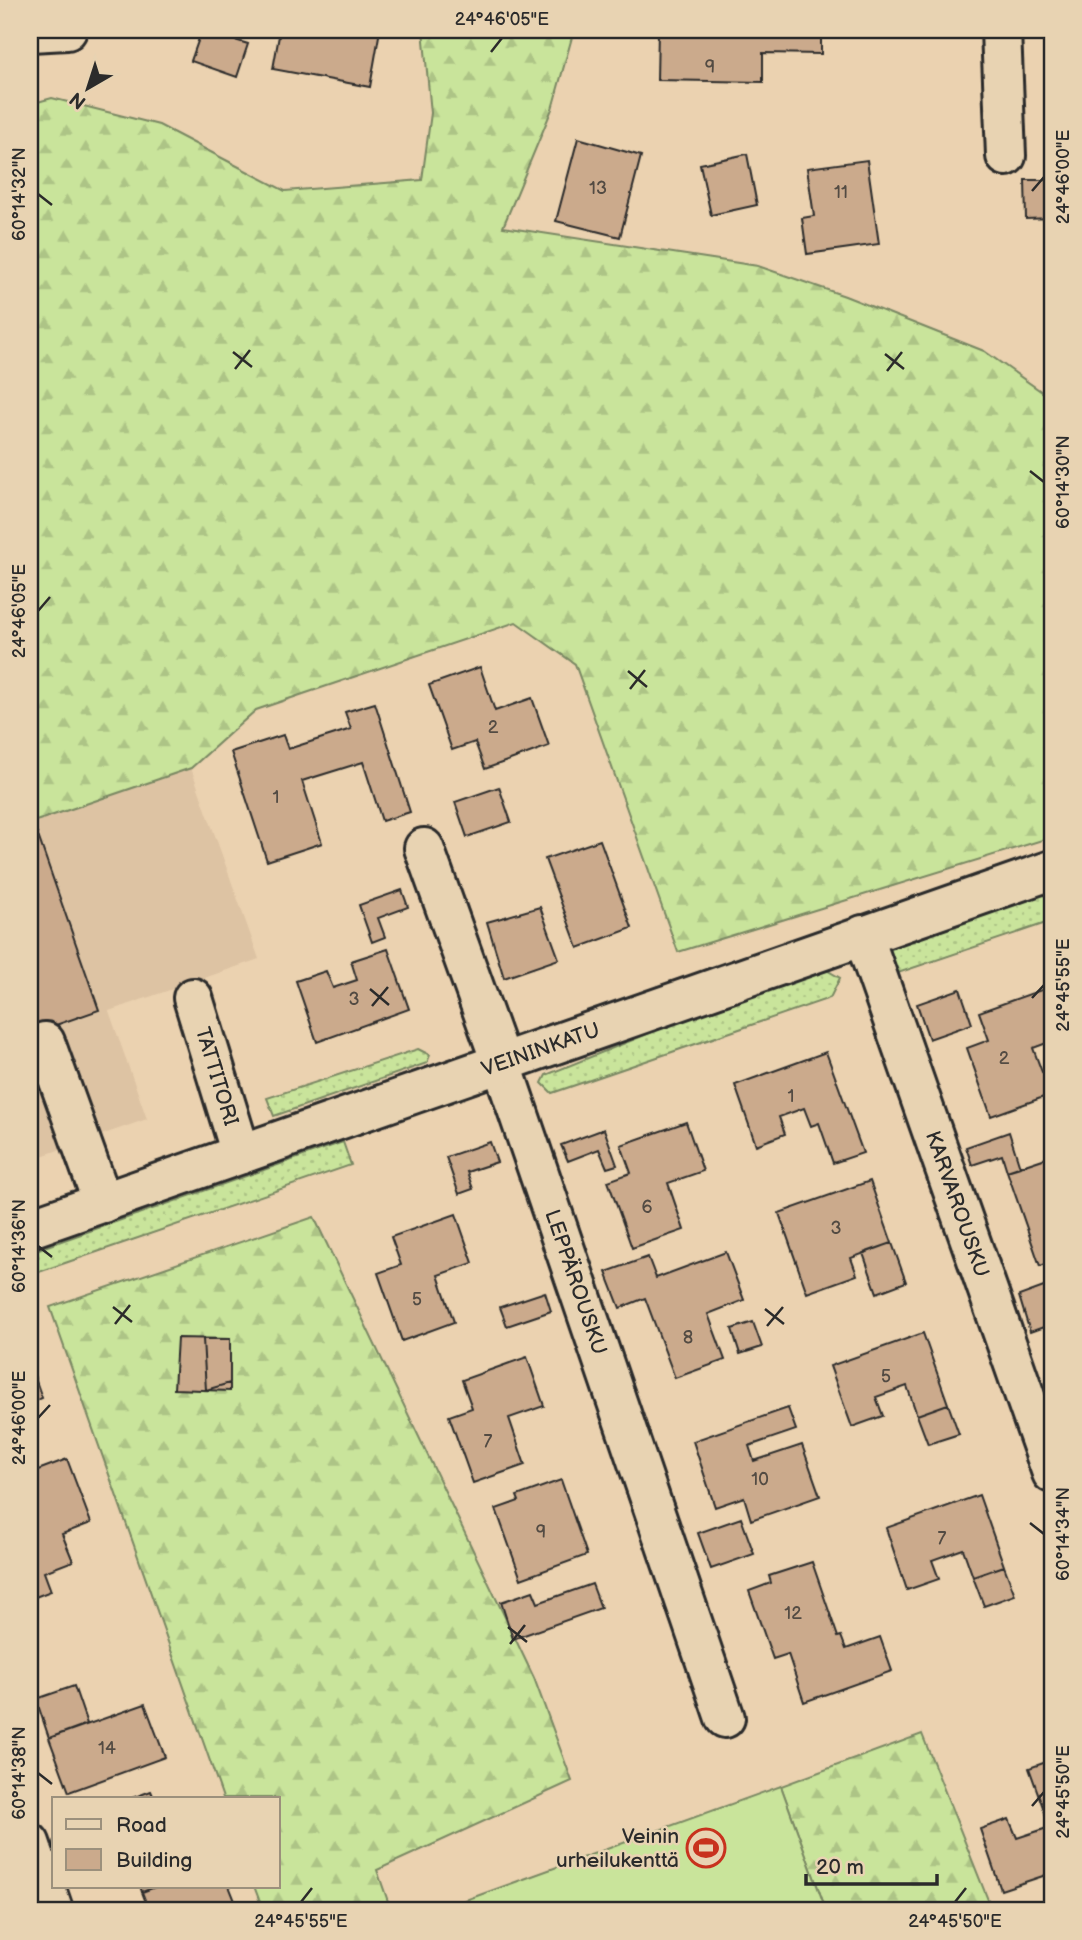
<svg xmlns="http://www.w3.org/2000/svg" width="1082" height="1940" font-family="'Balsamiq Sans',sans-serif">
  <defs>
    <pattern id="grass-dots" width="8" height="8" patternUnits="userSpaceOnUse" patternTransform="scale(1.75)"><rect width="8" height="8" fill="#c9e49b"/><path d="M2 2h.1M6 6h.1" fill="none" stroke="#adc486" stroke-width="1.8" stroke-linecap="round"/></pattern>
    <pattern id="forest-firs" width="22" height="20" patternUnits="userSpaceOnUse" patternTransform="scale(1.75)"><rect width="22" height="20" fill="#c9e49b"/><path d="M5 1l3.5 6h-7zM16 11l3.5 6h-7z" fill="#adc486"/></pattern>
  </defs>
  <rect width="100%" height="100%" fill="#ebd2b0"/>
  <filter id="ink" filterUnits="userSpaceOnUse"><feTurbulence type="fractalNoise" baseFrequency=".0143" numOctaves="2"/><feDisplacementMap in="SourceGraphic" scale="14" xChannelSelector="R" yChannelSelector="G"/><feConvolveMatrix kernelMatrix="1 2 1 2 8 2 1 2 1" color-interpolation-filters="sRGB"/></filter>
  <g filter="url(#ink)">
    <path fill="#ddc3a3" d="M191,768L259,959L109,1011L147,1119L30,1160V823Z"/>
    <path fill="url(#grass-dots)" stroke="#7a8863" stroke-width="2" d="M1052,892V921L886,977L876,943Z
      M818,965L840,978L830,998L552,1093L542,1083L546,1075Z
      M418,1049L430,1055L427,1063L274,1116L267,1098Z
      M343,1142L351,1165L30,1275V1252Z"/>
    <path fill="url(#forest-firs)" stroke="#7a8863" stroke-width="2" d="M423,30H574L552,109L503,227L758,266L845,296L984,351L1052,399V837L678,952L575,664L516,622L256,710L191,768L30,823V104L52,98L159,125L285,191L422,180L431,113Z
      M314,1217L534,1678L572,1781L377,1870L391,1910H263L254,1886H278V1798H223L50,1307Z
      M922,1734L992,1910H826L781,1786Z"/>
    <path fill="#c9e49b" stroke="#7a8863" stroke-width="2" d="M781,1786L826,1910H438Z"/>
    <path fill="#cbaa8c" stroke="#2b2b2b" stroke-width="2" d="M202,30L248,44L237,77L191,61Z
      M280,30H380L370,87L273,69Z
      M658,30H821V54L763,53V82L657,80Z
      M578,138L641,156L620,237L556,221Z
      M747,154L757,205L711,215L700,164Z
      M867,160L879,244L807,254L802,218L814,216L807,168Z
      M1025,180H1052V218L1026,219Z
      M480,667L495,711L532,698L549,746L485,769L475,742L452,750L429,685Z
      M375,703L410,812L382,821L363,762L302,781L322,843L267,861L231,752L283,735L288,749L351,729L345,712Z
      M499,787L511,822L467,837L455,802Z
      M36,830L99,1010L30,1034V833Z
      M600,840L632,928L578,948L545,859Z
      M402,890L408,907L378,918L385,937L372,942L359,905Z
      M540,907L559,959L504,978L487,922Z
      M388,949L409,1009L317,1042L296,981L326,971L333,988L357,980L351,961Z
      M960,989L972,1024L929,1039L917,1004Z
      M1044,989L1052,1013V1041L1033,1048L1042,1072L1052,1068V1094L991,1116L967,1048L989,1040L979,1012Z
      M826,1052L863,1153L833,1163L819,1123L811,1126L804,1108L779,1117L785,1134L756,1145L735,1085Z
      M686,1122L703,1171L668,1183L684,1230L632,1248L608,1181L631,1173L621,1145Z
      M604,1129L617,1165L607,1168L599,1149L568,1161L561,1145Z
      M1009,1132L1020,1167L1007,1171L1002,1155L972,1165L966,1147Z
      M490,1142L497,1162L467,1172L473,1189L459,1194L446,1157Z
      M1052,1156V1262L1040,1266L1007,1171Z
      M870,1181L892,1243L851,1258L857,1275L807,1293L779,1213Z
      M456,1214L473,1263L438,1275L454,1322L402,1341L378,1273L401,1265L391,1237Z
      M892,1243L906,1282L877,1293L863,1253Z
      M726,1252L744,1300L708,1314L725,1360L675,1378L645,1298L620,1308L606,1272L648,1257L656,1278Z
      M1052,1284V1324L1030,1332L1019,1296Z
      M545,1292L551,1311L507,1326L500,1307Z
      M753,1322L762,1347L740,1354L732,1329Z
      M923,1333L948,1404L917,1415L907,1386L876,1397L883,1416L852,1427L830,1366Z
      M177,1338L230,1339V1391L174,1389Z
      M203,1339H230V1383L206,1390Z
      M527,1357L544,1406L509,1418L525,1465L473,1483L449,1416L472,1408L462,1380Z
      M30,1364L42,1398L30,1403Z
      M948,1404L959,1434L928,1444L917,1415Z
      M788,1408L796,1430L749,1446L754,1461L802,1445L820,1496L751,1520L744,1497L715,1507L693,1441Z
      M67,1459L91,1523L62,1534L73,1561L44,1572L51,1591L30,1599V1473Z
      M561,1480L587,1555L521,1579L496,1509L519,1501L517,1496Z
      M979,1495L1004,1566L973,1577L963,1549L932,1560L939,1579L907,1590L886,1528Z
      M741,1518L754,1554L711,1569L698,1533Z
      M812,1562L838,1637L841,1636L846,1649L880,1637L892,1671L804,1702L788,1654L773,1659L749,1591L771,1583L769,1576Z
      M1004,1566L1015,1595L984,1606L973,1577Z
      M592,1584L601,1608L513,1639L501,1602L533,1591L538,1603Z
      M74,1686L87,1724L49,1738L36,1699Z
      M145,1704L165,1757L69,1792L49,1738Z
      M1052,1760V1873L1001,1890L980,1829L1009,1819L1017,1838L1050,1827L1029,1768Z
      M151,1791L154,1798H132Z
      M140,1886H158L142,1892Z
      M158,1886H229L235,1901L210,1910H149L142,1892Z"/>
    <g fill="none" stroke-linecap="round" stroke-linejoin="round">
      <defs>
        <g id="minor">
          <path d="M1001,30L1006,156"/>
          <path d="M30,32L67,30"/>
          <path id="s1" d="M424,848L501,1062L725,1718"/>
          <path id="s2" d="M863,935L1052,1473"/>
          <path id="s3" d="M193,998L241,1154"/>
          <path d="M45,1042L103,1203"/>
          <path id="s4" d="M30,1228L1052,870"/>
          <path d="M30,1843L53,1910"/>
        </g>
      </defs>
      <use href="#minor" stroke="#2b2b2b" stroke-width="44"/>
      <use href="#minor" stroke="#e8d3b2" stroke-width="38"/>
    </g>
  </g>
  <path fill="none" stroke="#2b2b2b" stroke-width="2.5" d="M491,52L502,38M1032,191L1044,177M38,194L52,205M233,352L252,367M885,354L904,369M235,369L250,350M887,371L902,352M1030,471L1044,482M38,611L50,597M628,671L647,687M630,689L645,670M370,989L389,1005M1032,998L1044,985M372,1006L388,987M38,1246L52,1257M113,1307L132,1322M765,1309L784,1324M115,1324L130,1305M767,1326L783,1307M38,1418L50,1405M1030,1523L1044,1534M508,1627L527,1642M510,1644L525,1625M38,1773L52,1784M1032,1806L1044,1792M301,1902L312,1888M955,1902L966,1888"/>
  <defs>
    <symbol id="stadium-ring" viewBox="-11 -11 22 22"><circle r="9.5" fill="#e8d3b2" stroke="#c8321e" stroke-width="1.5"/><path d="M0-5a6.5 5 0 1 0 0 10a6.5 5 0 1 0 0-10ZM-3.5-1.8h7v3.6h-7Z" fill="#c8321e"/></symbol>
  </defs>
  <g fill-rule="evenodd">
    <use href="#stadium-ring" x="684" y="1826" width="44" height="44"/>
  </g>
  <g text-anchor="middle" stroke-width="5" stroke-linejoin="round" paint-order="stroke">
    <g font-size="18" fill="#534b43">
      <text x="710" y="73">9</text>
      <text x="598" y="194">13</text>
      <text x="841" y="198">11</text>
      <text x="493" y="733">2</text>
      <text x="276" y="803">1</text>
      <text x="354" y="1005">3</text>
      <text x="1004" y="1064">2</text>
      <text x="791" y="1102">1</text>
      <text x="647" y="1213">6</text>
      <text x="836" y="1234">3</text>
      <text x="417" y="1305">5</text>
      <text x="688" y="1343">8</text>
      <text x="886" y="1382">5</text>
      <text x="488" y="1447">7</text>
      <text x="760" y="1485">10</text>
      <text x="541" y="1538">9</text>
      <text x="942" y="1544">7</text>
      <text x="793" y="1619">12</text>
      <text x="107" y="1754">14</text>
    </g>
    <g font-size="21" fill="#2b2b2b" stroke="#e8d3b2">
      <text dy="7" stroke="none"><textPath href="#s4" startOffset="541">VEININKATU</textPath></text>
      <text dy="7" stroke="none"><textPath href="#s3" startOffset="82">TATTITORI</textPath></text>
      <text dy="7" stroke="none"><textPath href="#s2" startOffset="285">KARVAROUSKU</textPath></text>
      <text dy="7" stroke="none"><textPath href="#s1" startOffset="460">LEPPÄROUSKU</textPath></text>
    </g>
    <g font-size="21" fill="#2b2b2b" stroke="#e8d3b2" text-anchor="end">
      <text x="679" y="1843">Veinin<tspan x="679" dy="24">urheilukenttä</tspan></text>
    </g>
  </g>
  <rect width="1082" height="1940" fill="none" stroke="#e8d3b2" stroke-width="77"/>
  <rect x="52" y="1797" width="228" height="91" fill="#e8d3b2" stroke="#9c907c" stroke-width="2"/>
  <rect x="66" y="1819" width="35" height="10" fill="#e8d3b2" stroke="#9c907c" stroke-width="2"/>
  <text x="116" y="1832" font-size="21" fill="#2b2b2b">Road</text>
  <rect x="66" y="1849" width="35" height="21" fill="#cbaa8c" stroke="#9c907c" stroke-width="2"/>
  <text x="116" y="1867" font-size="21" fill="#2b2b2b">Building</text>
  <g transform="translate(88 88) rotate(219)" stroke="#e8d3b2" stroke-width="5" paint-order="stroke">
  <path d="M0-5L12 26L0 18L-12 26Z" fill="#2b2b2b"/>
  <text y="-10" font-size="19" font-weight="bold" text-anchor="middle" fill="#2b2b2b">N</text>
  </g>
  <path d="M806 1874v10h131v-10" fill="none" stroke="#2b2b2b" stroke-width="3.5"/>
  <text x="816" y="1874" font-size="21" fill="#2b2b2b" stroke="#e8d3b2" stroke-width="5" paint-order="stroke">20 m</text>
  <rect x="38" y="38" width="1006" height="1864" fill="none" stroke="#2b2b2b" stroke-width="2.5"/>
  <g font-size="18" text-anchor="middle" fill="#2b2b2b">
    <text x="502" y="25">24°46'05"E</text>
    <text transform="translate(1063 177) rotate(-90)" y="6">24°46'00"E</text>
    <text transform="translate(19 194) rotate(-90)" y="6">60°14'32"N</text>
    <text transform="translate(1063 482) rotate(-90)" y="6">60°14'30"N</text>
    <text transform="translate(19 611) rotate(-90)" y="6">24°46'05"E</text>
    <text transform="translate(1063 985) rotate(-90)" y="6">24°45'55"E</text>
    <text transform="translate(19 1246) rotate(-90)" y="6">60°14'36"N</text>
    <text transform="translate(19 1418) rotate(-90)" y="6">24°46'00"E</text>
    <text transform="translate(1063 1534) rotate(-90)" y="6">60°14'34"N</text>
    <text transform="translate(19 1773) rotate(-90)" y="6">60°14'38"N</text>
    <text transform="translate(1063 1792) rotate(-90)" y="6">24°45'50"E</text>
    <text x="301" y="1927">24°45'55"E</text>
    <text x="955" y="1927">24°45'50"E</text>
  </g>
</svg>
